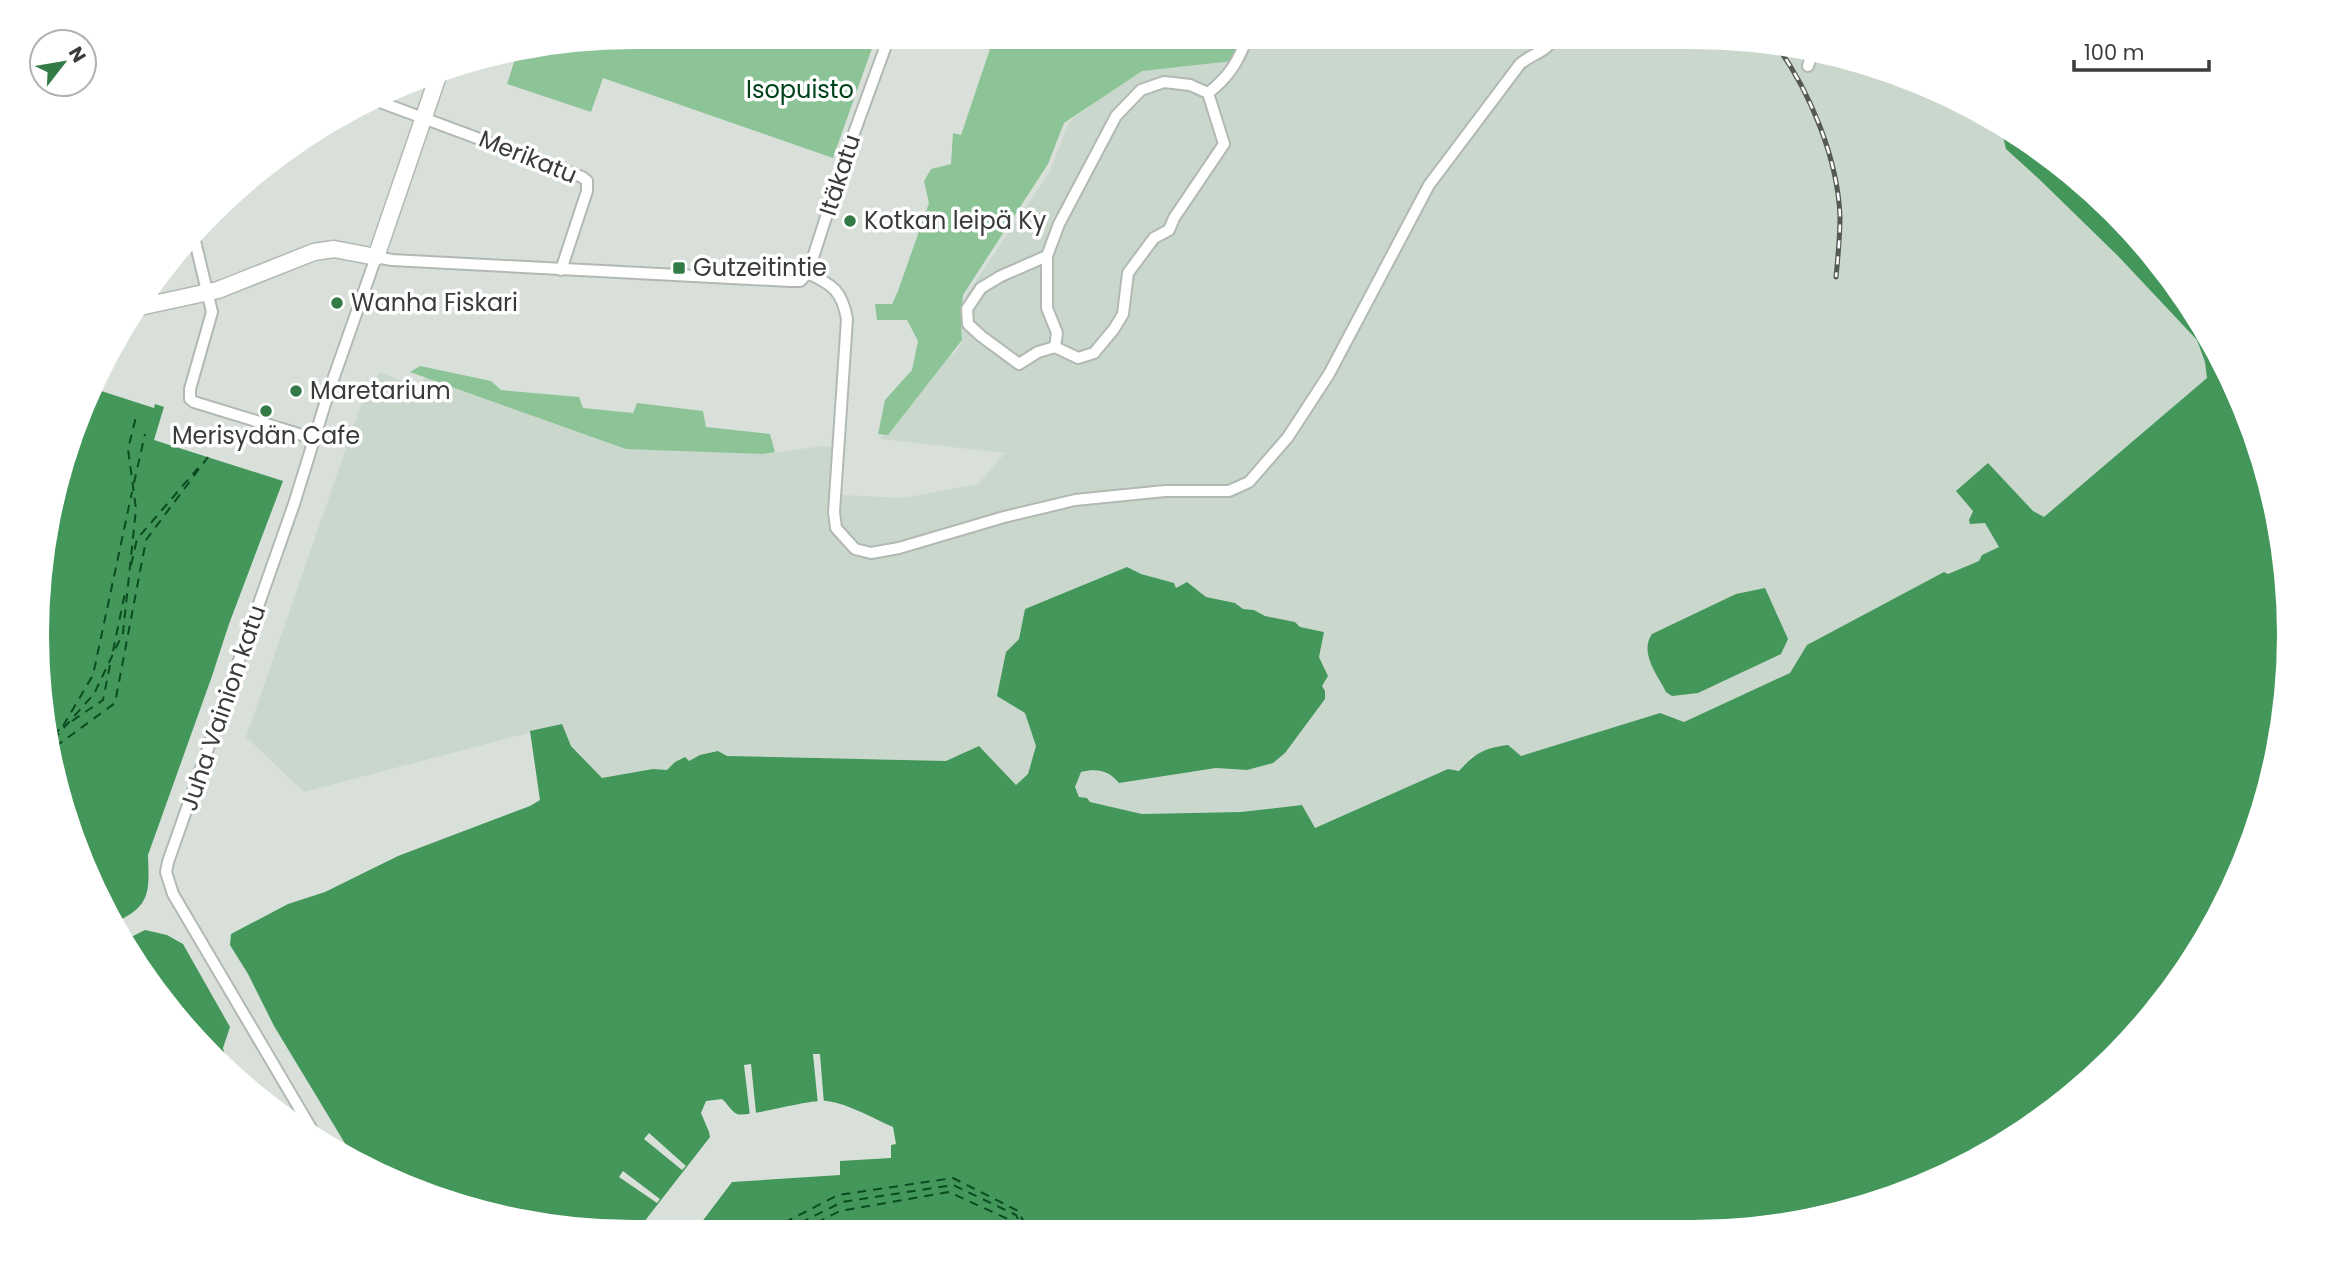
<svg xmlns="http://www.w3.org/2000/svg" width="2326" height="1269" font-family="Poppins,sans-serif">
  <rect width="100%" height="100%" fill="#d9e0da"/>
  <path fill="#cad7cc" d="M1241,37L1730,38L1847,57L1990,117L2000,124L2006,149L2039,179L2118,256L2197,340L2205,362L2207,378L2044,518L2033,511L1988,463L1969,520L1985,523L2000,546L1982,555L1979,561L1948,574L1944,572L1807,645L1790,673L1684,722L1659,713L1521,756H1472L1459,771L1448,769L1314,828L1301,805L1241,812L1142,814L1090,802L1087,798L1079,797L1075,787L1081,771L1092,769L1113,776L1119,783L1216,768L1247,770L1325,682V666L1319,657L1324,632L1300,627L1295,622L1265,616L1254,610L1243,609L1235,603L1206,597L1187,582L1176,588L1174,583L1141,574L1127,567L1025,609L1019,639L1006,653L1036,746L1028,774L1016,785L979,746L947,761L727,756L718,751L689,761L685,758L675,762L667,770L653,769L602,778L571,745L562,724L304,792L246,737L362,402L379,372L420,388L426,374L763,454L823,446L845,450L841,495L903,498L978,484L1005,453L880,439L942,355L954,354L962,343L960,312L966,295L1049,173L1069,122L1145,65L1154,69L1225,54L1239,44Z"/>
  <path fill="#8cc497" d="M634,37H876L833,158L603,78L591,112L507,84L516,56Z
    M994,37H1024L1040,42H1052L1054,37H1239L1232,61L1142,71L1064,123L1048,164L963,295L961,323L962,340L888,435L878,434L885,400L912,370L918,341L907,320H877L875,304H892L898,291L929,203L924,181L931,169L951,164L953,133L961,135Z
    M420,366L491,381L501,390L579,397L583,408L633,413L637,403L703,411L706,427L770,434L775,452L763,454L626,449L410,372Z"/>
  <path fill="#43975a" d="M2000,124L2085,185L2165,270L2227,370L2269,479L2288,595L2284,712L2258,826L2209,933L2141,1029L2023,1132L1884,1200L1769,1227L695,1231L732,1182L840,1175V1161L891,1158V1145L896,1144L893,1127C872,1118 849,1104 827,1101C809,1099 746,1118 737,1114C731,1111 727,1103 722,1099L706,1101L701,1113L709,1132L710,1137L637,1231H596L479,1212L355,1160L274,1026L248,974L230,945L231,934L288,904L325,892L398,856L530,806L540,800L530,731L562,724L571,746L602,778L653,769L667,770L675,762L685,757L689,761L700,755L718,751L727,756L946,761L979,746L1016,785L1028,774L1036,746L1025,713L997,696L1006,652L1019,639L1025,609L1127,567L1141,574L1174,583L1176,588L1187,582L1206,597L1235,603L1243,609L1254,610L1265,616L1295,622L1300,627L1324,632L1319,657L1328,676L1322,686L1325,691V699L1285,753L1273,763L1247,770L1216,768L1119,783C1109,770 1096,768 1081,772L1075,787L1079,797L1087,798L1090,802L1142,814L1241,812L1302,805L1315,828L1448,769L1459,771C1475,753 1485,748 1508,745L1521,756L1660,713L1684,722L1790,673L1807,645L1944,572L1948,574L1979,561L1982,555L1999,547L1985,523L1970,524L1969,520L1973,511L1956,491L1988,463L2033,511L2044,517L2207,378L2205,362L2197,340L2118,256L2039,179L2006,149Z
    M98,390L154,408L155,404L164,407L154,440L283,481L229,624L212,676L148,855C149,889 152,905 118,921L82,864L38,674L57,480Z
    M1765,588L1788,639L1781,654L1698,693L1672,696L1666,692C1657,674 1639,653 1652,634L1736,594Z
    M145,930L167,935L183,944L230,1027L223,1048L227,1063L185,1029L129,938Z"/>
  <path fill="#d9e0da" d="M813,1054H820L824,1104L818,1105Z
    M751,1064L756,1113L750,1116L744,1065Z
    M649,1133L686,1166L682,1170L644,1139Z
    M623,1171L660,1199L657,1203L619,1177Z"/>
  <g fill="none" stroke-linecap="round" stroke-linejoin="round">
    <path stroke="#0a4b22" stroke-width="2" stroke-dasharray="9 7" stroke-linecap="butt" d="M134,483L145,434
      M131,565L137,539L198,468
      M113,651L126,588
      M72,721L103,700L111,660
      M63,726L93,675L132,492
      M52,735L64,726
      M53,740L94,694L123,633L136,509L128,449L136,417
      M55,747L115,703L146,540L208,457
      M770,1230L838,1195L953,1178L1018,1211L1028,1230
      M786,1230L842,1202L953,1185L1016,1215L1023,1230
      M802,1230L840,1211L949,1192L1010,1220L1014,1230"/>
    <defs>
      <path id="street" d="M1305,42L1307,38
        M1808,66L1813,52
        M380,102L582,177L587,181V191L561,270
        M195,241L212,312L190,389V399L194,402L315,439
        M1047,256L1001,276L981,288L967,309L968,324L981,336L1019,364L1038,352L1055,347L1057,333L1047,308V256L1059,224L1116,116L1141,90L1164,82L1190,85L1208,93
        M808,273C833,285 842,291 847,319L834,512L836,528L855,549L871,553L899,548L1004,517L1075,500L1165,491H1229L1249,482L1288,437L1329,374L1429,185L1520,64C1534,52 1542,55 1555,38
        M808,273L846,155L889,37
        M1055,347L1078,358L1094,353L1114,329L1123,314L1128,273L1154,238L1169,230L1174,218L1224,144L1208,93C1228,78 1239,61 1247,37
        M315,1135L173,894L166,872L168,862L294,504L329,391L376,257L392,260L790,281H800L808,273"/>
      <path id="secondary" d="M135,308L218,290L314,252L334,249L376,257L440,70"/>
    </defs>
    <use href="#street" stroke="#b2b9b3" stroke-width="14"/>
    <use href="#secondary" stroke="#b2b9b3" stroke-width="19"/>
    <use href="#street" stroke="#fff" stroke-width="10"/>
    <use href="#secondary" stroke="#fff" stroke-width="16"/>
    <defs>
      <path id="rail" d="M1777,46C1810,92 1838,159 1840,217C1840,237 1838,257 1836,277"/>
    </defs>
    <use href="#rail" stroke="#555956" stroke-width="5"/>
    <use href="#rail" stroke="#fff" stroke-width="2.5" stroke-dasharray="8" stroke-linecap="butt"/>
  </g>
  <g fill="#327a46" stroke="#fff" stroke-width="2.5">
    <circle cx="850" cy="221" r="7"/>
    <rect x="672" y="261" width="14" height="14" rx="3.5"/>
    <circle cx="337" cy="303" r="7"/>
    <circle cx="296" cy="391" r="7"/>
    <circle cx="266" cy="411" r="7"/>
  </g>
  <g text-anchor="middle" stroke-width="7" stroke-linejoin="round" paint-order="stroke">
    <g font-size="24" fill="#00431b" stroke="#fff">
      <text x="800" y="98">Isopuisto</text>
    </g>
    <g font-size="24" fill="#393c3a" stroke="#fff">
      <text transform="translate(528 157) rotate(22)" y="8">Merikatu</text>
      <text transform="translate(840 175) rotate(-72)" y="8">Itäkatu</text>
      <text transform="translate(223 708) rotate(-71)" y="8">Juha Vainion katu</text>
    </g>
    <g font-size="24" fill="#393c3a" stroke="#fff" text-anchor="start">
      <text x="864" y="229">Kotkan leipä Ky</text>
      <text x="693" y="276">Gutzeitintie</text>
      <text x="351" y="311">Wanha Fiskari</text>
      <text x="310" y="399">Maretarium</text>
      <text x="266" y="444" text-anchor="middle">Merisydän Cafe</text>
    </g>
  </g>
  <path d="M0 0H2326V1269H0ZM634 49H1692A585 585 0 0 1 2277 634V635A585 585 0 0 1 1692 1220H634A585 585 0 0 1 49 635V634A585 585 0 0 1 634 49Z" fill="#fff" fill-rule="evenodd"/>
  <g transform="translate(63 63) rotate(59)"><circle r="33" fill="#ffffff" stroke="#b0b1b0" stroke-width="2"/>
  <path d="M0-5L12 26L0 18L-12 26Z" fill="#327a46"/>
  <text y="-10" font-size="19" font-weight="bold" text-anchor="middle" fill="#393c3a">N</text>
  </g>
  <path d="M2074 60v10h135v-10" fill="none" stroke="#393c3a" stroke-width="3.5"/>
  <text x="2084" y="60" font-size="21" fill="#393c3a" stroke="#ffffff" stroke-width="5" paint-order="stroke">100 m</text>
</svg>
